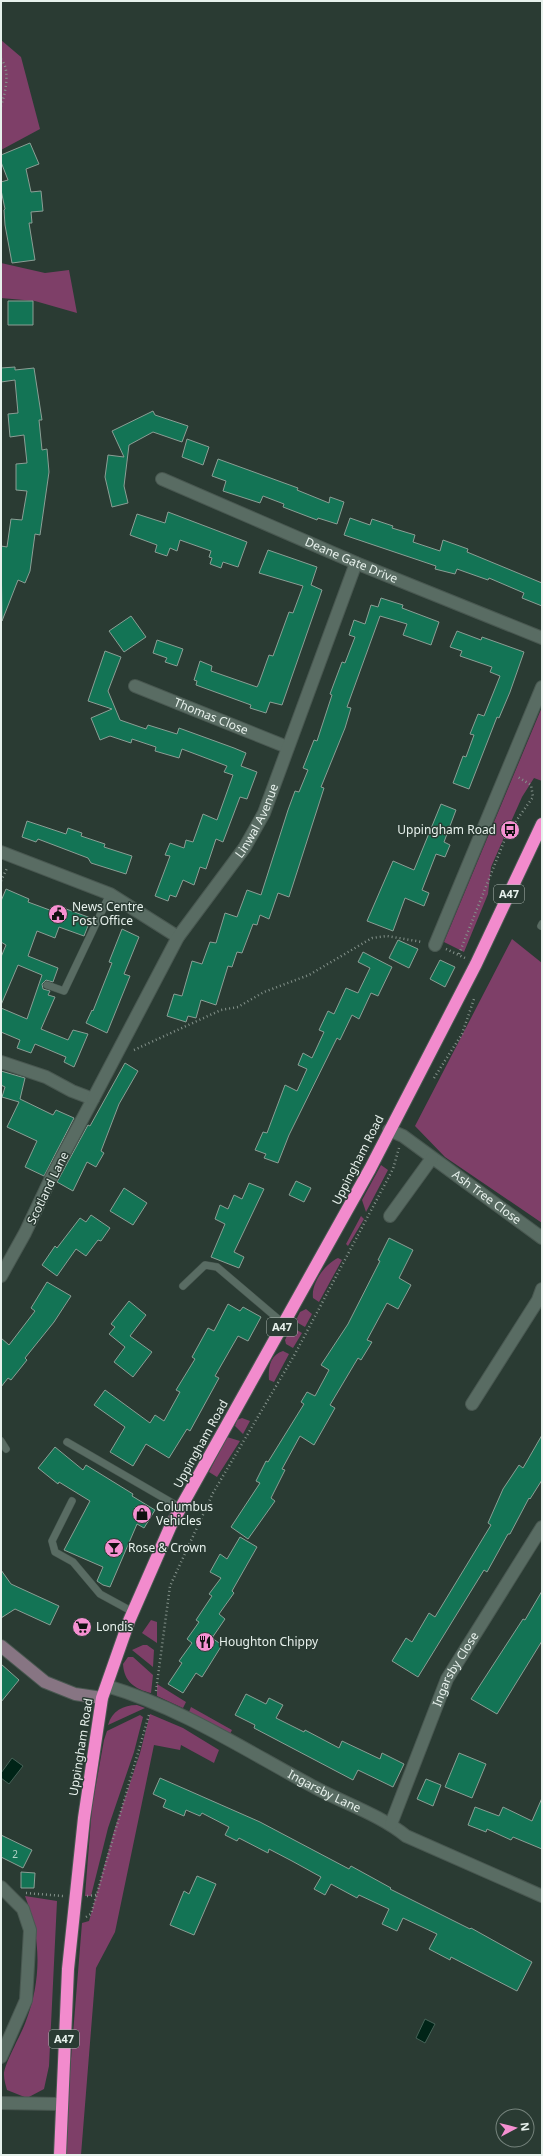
<svg xmlns="http://www.w3.org/2000/svg" width="543" height="2156" font-family="'Noto Sans',sans-serif">
  <rect width="100%" height="100%" fill="#2a3b33"/>
  <path fill="#7e3f68" d="M1,40L21,57L40,129L1,150Z
    M1,263L45,273L69,270L77,313L35,301L1,298Z
    M542,707V781L534,778L522,797L491,867L488,894L464,952L444,942Z
    M512,939L542,963V1223L445,1157L415,1126Z
    M381,1165L388,1170L366,1212L362,1200Z
    M361,1216L364,1219L348,1246L346,1244Z
    M338,1258L342,1260L319,1302L313,1298C311,1283 325,1264 338,1258Z
    M306,1309L312,1314L305,1327L298,1323L297,1318L300,1312Z
    M295,1329L302,1333L293,1348L286,1344L285,1340L290,1330Z
    M283,1351L289,1354L274,1382L269,1380C268,1368 270,1355 283,1351Z
    M242,1418L250,1421L243,1434L235,1426L237,1420Z
    M227,1437L240,1441L217,1477L209,1472Z
    M151,1620L157,1622V1643L142,1633Z
    M143,1645H147L154,1650L153,1667L132,1650Z
    M128,1657H133L153,1675L151,1693C135,1689 124,1682 123,1664Z
    M157,1684L186,1702L183,1708L157,1696Z
    M137,1705L145,1708L108,1725C112,1711 123,1705 137,1705Z
    M191,1707L232,1730L230,1734L189,1712Z
    M150,1714L183,1728L219,1750L214,1763L181,1745L180,1750L154,1745L115,1932L96,1968L81,2155H66L67,2108L82,1923L89,1921L91,1914L114,1831L140,1753Z
    M140,1715L143,1717L134,1752L108,1828L91,1896H85L92,1807L104,1740L107,1731Z
    M25,1896L57,1901L49,2066L44,2089L27,2098L7,2090C6,2086 4,2080 4,2075C3,2066 22,2033 26,2021C42,1979 41,1937 25,1896Z"/>
  <path fill="#002417" stroke="#456257" d="M12,1758L23,1766L9,1784L1,1778V1773Z
    M425,2019L435,2024L425,2043L416,2038Z"/>
  <path fill="#137455" stroke="#8b9e95" d="M30,143L39,164L26,169L31,192L41,191L43,211L31,212L32,223H29L35,260L12,263L5,225L4,210L5,209L1,190V182L8,180L1,162V155Z
    M8,301H33V325H8Z
    M15,367V370L34,368L42,420H39L42,450L47,449L49,472L40,535L35,534L30,571L25,583L18,580L2,621L1,546L7,547L11,519L22,520L27,491L16,490V464L27,463L24,435L10,437L8,414L18,413L15,380L1,382V368Z
    M153,411L155,415L188,426L182,442L153,432L129,445L124,486L128,503L112,507L105,477L108,455L124,457L112,431Z
    M187,439L209,447L203,465L182,457Z
    M218,459L298,488L297,490L329,503L330,497L344,502L337,524L318,518L317,520L283,507L284,504L263,496L260,503L223,491L226,481L212,476Z
    M168,512L247,542L238,567L223,562L221,568L210,564L212,558L209,557L211,551L180,540L177,551L170,548L167,556L155,552L157,545L130,535L137,514L165,523Z
    M350,518L370,525L372,519L393,526L392,528L415,535L413,542L440,551L443,540L468,549L467,552L542,583V606L522,598L524,593L489,578L488,580L457,569L455,574L435,569L436,566L344,535Z
    M268,550L317,567L311,585L322,590L282,705L270,702L266,713L250,708L251,705L196,685L197,681L194,680L200,661L212,666L211,671L257,687L259,683L269,655L273,656L289,612L293,613L303,586L259,573Z
    M381,598L403,605L402,608L439,622L431,645L403,635L407,624L380,616L347,707L351,708L345,728L321,787L324,788L289,897L278,893L269,919L260,915L257,925L253,924L242,953L237,952L232,967L228,966L216,1005L201,1000L196,1018L188,1016L186,1022L167,1016L174,994L182,996L192,961L202,964L210,942L216,943L225,913L237,917L247,890L261,895L288,810L295,791L299,792L308,770L303,768L314,740L317,741L332,695L330,694L342,662L345,663L355,637L349,635L354,620L365,624L371,605L378,607Z
    M131,616L146,637L124,652L109,631Z
    M457,631L481,640L482,637L524,652L510,692L499,718L497,717L469,789L453,783L463,756L466,757L474,735L470,734L478,714L484,716L500,676L490,672L492,667L460,656L462,651L450,647Z
    M157,640L183,649L177,666L165,662L167,658L153,653Z
    M105,651L121,657L108,691L120,720L146,729L148,725L177,734L179,728L234,748L246,753L241,766L257,772L247,799L240,797L223,842L216,839L206,869L200,867L194,885L183,880L176,897L170,895L168,901L155,896L170,856L165,855L170,843L184,848L186,840L193,842L203,814L217,820L233,775L224,772L227,766L182,749L179,758L155,751L156,747L132,739L131,743L110,736L100,740L91,718L112,709L88,701Z
    M441,804L456,810L444,842L450,845L445,857L436,854L422,890L429,893L424,906L405,898L393,931L367,921L393,861L414,870Z
    M27,821L66,834L68,828L82,833L81,836L105,844L104,847L132,856L126,874L91,863L88,858L38,839L36,842L22,837Z
    M6,889L29,899L28,902L63,915L66,909L91,918L84,936L59,927L55,938L37,931L28,956L58,968L53,982L46,980L42,984L43,989L50,991L48,995L55,997L41,1029L68,1040L73,1030L88,1034L74,1067L64,1062L66,1057L35,1044L31,1053L17,1048L20,1040L1,1032V1008L27,1019L42,975L18,965L1,1005V957L6,945L1,942V901Z
    M122,929L139,937L124,974L130,976L107,1033L86,1023L92,1010L93,1011L112,963L109,962Z
    M398,940L418,949L409,968L389,958Z
    M363,952L392,967L378,996L371,993L359,1019L352,1015L340,1040L337,1038L289,1135L278,1163L264,1158L266,1154L255,1150L263,1132L267,1133L285,1085L297,1091L307,1069L298,1065L303,1053L312,1058L324,1032L319,1030L328,1011L334,1014L346,988L358,993L370,968L358,962Z
    M440,960L455,967L445,987L430,979Z
    M125,1063L138,1071L119,1104L101,1151L104,1153L96,1167L87,1162L73,1191L57,1182L88,1125L90,1126Z
    M1,1071L25,1078L20,1099L53,1115L56,1110L74,1118L44,1176L25,1167L37,1141L7,1127L19,1102L2,1097L5,1087L1,1085Z
    M296,1181L311,1188L304,1202L289,1195Z
    M249,1183L264,1189L234,1252L244,1257L239,1268L211,1257L225,1224L215,1219L220,1205L228,1209L234,1195L242,1199Z
    M124,1188L147,1203L133,1225L110,1211Z
    M91,1215L110,1228L101,1241L98,1240L86,1256L76,1249L57,1276L42,1265L55,1246L57,1248L80,1218L86,1222Z
    M389,1238L413,1250L399,1278L411,1285L398,1309L387,1303L367,1340L372,1342L361,1360L358,1358L330,1405L335,1408L314,1445L300,1436L282,1469L285,1470L271,1498L275,1501L248,1539L231,1527L260,1483L256,1481L266,1461L268,1462L304,1404L301,1402L307,1392L315,1396L329,1370L321,1365L348,1324L380,1261L378,1260Z
    M47,1282L71,1296L54,1322L25,1358L27,1360L11,1380L8,1378L1,1387V1338L9,1345L35,1311L31,1308Z
    M129,1301L146,1315L130,1336L152,1352L133,1377L114,1362L125,1347L109,1334L115,1327L111,1324Z
    M228,1304L240,1311L243,1307L261,1317L248,1341L238,1336L215,1376L219,1378L190,1431L187,1429L169,1458L146,1444L133,1466L110,1452L125,1427L94,1405L105,1390L150,1423L155,1415L164,1421L180,1392L176,1390L195,1359L192,1357L208,1328L214,1331Z
    M542,1435V1480L530,1499L529,1498L510,1534H508L487,1572L484,1570L418,1677L392,1661L406,1638L412,1642L429,1613L435,1617L491,1525L488,1523L503,1489L519,1465L523,1468Z
    M55,1447L83,1470L86,1465L133,1494L132,1496L155,1510L144,1528L137,1524L110,1587L103,1585L97,1581L103,1567L64,1550L90,1501L59,1482L58,1484L38,1468Z
    M240,1537L257,1547L232,1591L234,1593L219,1614L225,1619L212,1638L222,1645L202,1677L196,1673L183,1693L168,1684L182,1663L179,1661L192,1643L187,1639L199,1622L196,1620L212,1596L209,1594L221,1578L210,1572L220,1554L227,1559Z
    M1,1570L11,1584L59,1606L50,1625L15,1609L1,1618Z
    M542,1591V1641L497,1714L471,1699L523,1619L525,1620Z
    M1,1664L19,1680L1,1702Z
    M246,1694L266,1704L269,1698L283,1705L276,1718L304,1732L305,1730L339,1748L342,1741L380,1759L382,1753L404,1764L393,1787L358,1770L353,1780L254,1728L255,1725L235,1715Z
    M459,1753L486,1764L472,1798L445,1787Z
    M160,1778L260,1822L349,1869L351,1866L391,1888L390,1889L470,1929L471,1928L532,1962L517,1991L451,1957L450,1960L429,1949L437,1934L403,1918L397,1931L382,1924L389,1909L359,1895L357,1898L331,1884L325,1895L314,1889L321,1877L292,1861L269,1849L268,1853L239,1838L237,1841L225,1835L229,1827L202,1813L200,1816L186,1810L184,1816L163,1807L166,1800L153,1794Z
    M426,1779L441,1785L433,1806L417,1799Z
    M542,1798V1849L513,1837L511,1840L487,1829L486,1832L468,1825L475,1807L499,1816L503,1807L532,1821Z
    M1,1835L32,1850L23,1868L1,1857Z
    M21,1872L35,1873L34,1888H21Z
    M197,1876L216,1884L194,1935L170,1925L184,1891L189,1894Z"/>
  <g fill="none" stroke-linecap="round" stroke-linejoin="round">
    <defs>
      <path id="lane" d="M541,926L542,924
        M47,985L64,991L110,894
        M183,1286L205,1265L217,1267L284,1324
        M1,1441L6,1449
        M67,1442L181,1508
        M72,1501L52,1541L55,1552L73,1562L100,1594L133,1612"/>
      <g id="street">
        <path id="s1" d="M162,479L356,563L542,638"/>
        <path id="s2" d="M135,686L287,747"/>
        <path d="M1,852L110,894L178,937"/>
        <path d="M435,945L542,687"/>
        <path d="M1,1062L46,1077L72,1091L93,1099L51,1178L25,1233L1,1276"/>
        <path id="s3" d="M93,1099L178,937L245,847L264,813L356,563"/>
        <path id="s4" d="M389,1130L403,1136L542,1238"/>
        <path d="M390,1216L432,1158"/>
        <path d="M472,1404L538,1300L542,1289"/>
        <path id="s5" d="M107,1686C182,1708 248,1752 316,1788C346,1804 380,1815 406,1836L542,1896"/>
        <path id="s6" d="M391,1824L447,1679L542,1527"/>
        <path d="M1,1887L23,1909L30,1930L26,2000L1,2057"/>
        <path d="M1,2103L61,2104"/>
      </g>
      <path id="secondary" d="M1,1646L45,1682L75,1694L102,1698"/>
      <path id="highway" d="M60,2155L68,1969L84,1818L102,1698L129,1621L171,1525L370,1169L476,964L542,824"/>
    </defs>
    <use href="#lane" stroke="#495851" stroke-width="8"/>
    <use href="#street" stroke="#495851" stroke-width="14"/>
    <use href="#secondary" stroke="#495851" stroke-width="14"/>
    <use href="#highway" stroke="#495851" stroke-width="14"/>
    <path stroke="#84928b" stroke-width="2.5" stroke-dasharray="1 3" stroke-linecap="butt" d="M1,59C11,70 5,94 1,106
      M1,881L7,868
      M446,949L465,958
      M459,954L507,834L533,797L531,785L518,777
      M134,1050L221,1010L238,1007L264,992L309,975L372,938L387,936L422,942
      M434,1078L462,1034L474,999
      M156,1691L170,1586L213,1493L295,1354L393,1169L399,1148
      M26,1893L63,1896
      M87,1896L97,1895
      M86,1917L91,1914L149,1715"/>
    <use href="#lane" stroke="#596c63" stroke-width="7"/>
    <use href="#street" stroke="#596c63" stroke-width="12"/>
    <use href="#secondary" stroke="#877583" stroke-width="12"/>
    <use href="#highway" stroke="#f28bcd" stroke-width="12"/>
  </g>
  <defs>
    <symbol id="bus-disc" viewBox="-11 -11 22 22"><circle r="9.5" fill="#f590d1" stroke="#2a3b33"/><path d="M-5-6H5V4H4V6H2V4H-2V6H-4V4H-5ZM-3.5-4V0h7V-4ZM-3.5 1.2v1.5H-2V1.2ZM2 1.2v1.5H3.5V1.2Z" fill="#111"/></symbol>
    <symbol id="civic-disc" viewBox="-11 -11 22 22"><circle r="9.5" fill="#f590d1" stroke="#2a3b33"/><path d="M-.6-6.5H3V-4.5H.6V-3L4-1V1h2V6H-6V1h2V-1L-.6-3ZM-1.2 2.5V6h2.4V2.5Z" fill="#111"/></symbol>
    <symbol id="shop-disc" viewBox="-11 -11 22 22"><circle r="9.5" fill="#f590d1" stroke="#2a3b33"/><path d="M-5-2.5h2.3a2.7 3.5 0 0 1 5.4 0H5L5.5 6h-11ZM-1.5-2.5h3a1.5 2.3 0 0 0-3 0Z" fill="#111"/></symbol>
    <symbol id="bar-disc" viewBox="-11 -11 22 22"><circle r="9.5" fill="#f590d1" stroke="#2a3b33"/><path d="M-6-5H6L.8 .8V4.5H3.5V6h-7V4.5H-.8V.8Z" fill="#111"/></symbol>
    <symbol id="supermarket-disc" viewBox="-11 -11 22 22"><circle r="9.5" fill="#f590d1" stroke="#2a3b33"/><path d="M-6-5.5h2.5l.6 2H6L4.5 2H-2.5L-4.4-4H-6ZM-1.5 3.2a1.3 1.3 0 1 0 .1 0ZM3 3.2a1.3 1.3 0 1 0 .1 0Z" fill="#111"/></symbol>
    <symbol id="restaurant-disc" viewBox="-11 -11 22 22"><circle r="9.5" fill="#f590d1" stroke="#2a3b33"/><path d="M-5-6h1v4h1v-4h1v4h1v-4h1v5L-1.5 .5V6h-2V.5L-5-1ZM5-6V6H3V1.5H1.5Q1.5-4 5-6Z" fill="#111"/></symbol>
  </defs>
  <g fill-rule="evenodd">
    <use href="#bus-disc" x="499" y="819" width="22" height="22"/>
    <use href="#civic-disc" x="47" y="903" width="22" height="22"/>
    <use href="#shop-disc" x="131" y="1503" width="22" height="22"/>
    <use href="#bar-disc" x="103" y="1537" width="22" height="22"/>
    <use href="#supermarket-disc" x="71" y="1616" width="22" height="22"/>
    <use href="#restaurant-disc" x="194" y="1631" width="22" height="22"/>
  </g>
  <g text-anchor="middle" stroke-width="3" stroke-linejoin="round" paint-order="stroke">
    <g font-size="10" fill="#b2d2c6">
      <text x="15" y="1858">2</text>
    </g>
    <g fill="#2a3b33" stroke="#aebab4" stroke-width="1">
      <rect x="494" y="885" width="30" height="18" rx="3"/>
      <rect x="267" y="1318" width="30" height="18" rx="3"/>
      <rect x="49" y="2030" width="30" height="18" rx="3"/>
    </g>
    <g font-size="11" font-weight="bold" fill="#e7f1ec">
      <text x="509" y="898">A47</text>
      <text x="282" y="1331">A47</text>
      <text x="64" y="2043">A47</text>
    </g>
    <g font-size="12" fill="#e7f1ec" stroke="#2a3b33">
      <text dy="4" stroke="none"><textPath href="#s1" startOffset="206">Deane Gate Drive</textPath></text>
      <text dy="4" stroke="none"><textPath href="#s2" startOffset="82">Thomas Close</textPath></text>
      <text dy="4" stroke="none"><textPath href="#s3" startOffset="324">Linwal Avenue</textPath></text>
      <text transform="translate(358 1160) rotate(-63)" y="4">Uppingham Road</text>
      <text transform="translate(48 1188) rotate(-64)" y="4">Scotland Lane</text>
      <text dy="4" stroke="none"><textPath href="#s4" startOffset="119">Ash Tree Close</textPath></text>
      <text transform="translate(201 1444) rotate(-61)" y="4">Uppingham Road</text>
      <text dy="4" stroke="none"><textPath href="#s6" startOffset="168">Ingarsby Close</textPath></text>
      <text transform="translate(81 1747) rotate(-81)" y="4">Uppingham Road</text>
      <text dy="4" stroke="none"><textPath href="#s5" startOffset="242">Ingarsby Lane</textPath></text>
    </g>
    <g font-size="12" fill="#e7f1ec" stroke="#2a3b33" text-anchor="start">
      <text x="496" y="834" text-anchor="end">Uppingham Road</text>
      <text x="72" y="911">News Centre<tspan x="72" dy="14">Post Office</tspan></text>
      <text x="156" y="1511">Columbus<tspan x="156" dy="14">Vehicles</tspan></text>
      <text x="128" y="1552">Rose &amp; Crown</text>
      <text x="96" y="1631">Londis</text>
      <text x="219" y="1646">Houghton Chippy</text>
    </g>
  </g>
  <rect width="543" height="2156" fill="none" stroke="#e7f1ec" stroke-width="4"/>
  <g transform="translate(515 2128) rotate(83)"><circle r="19" fill="#2a3b33" stroke="#76847d"/>
  <path d="M0-3L7 15L0 10L-7 15Z" fill="#f590d1"/>
  <text y="-6" font-size="11" font-weight="bold" text-anchor="middle" fill="#e7f1ec">N</text>
  </g>
</svg>
